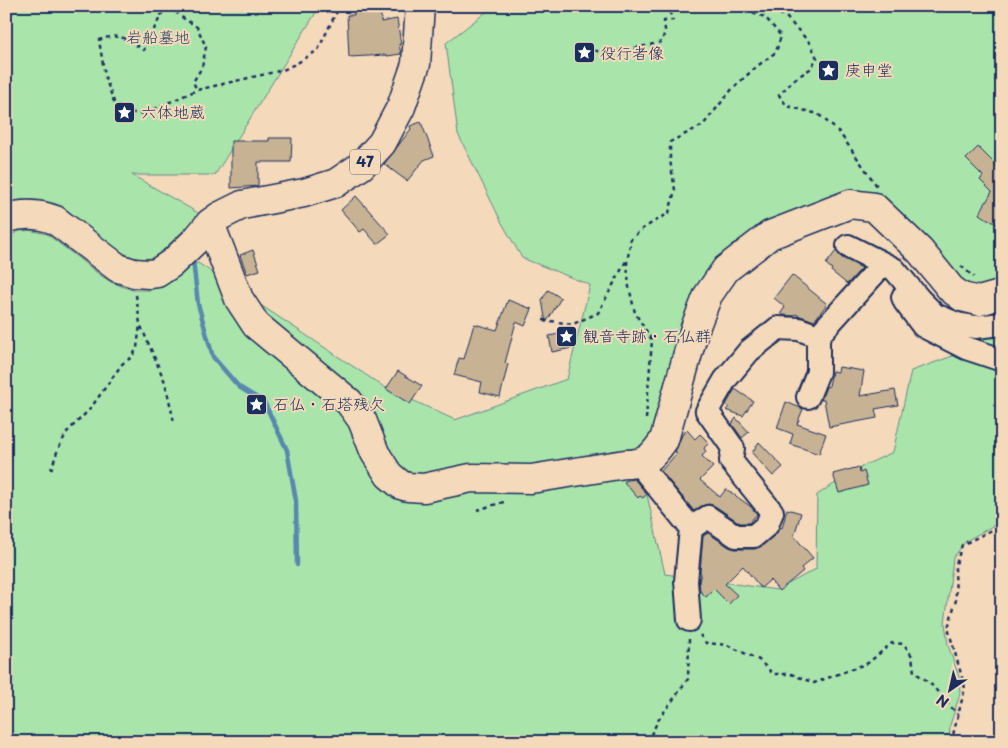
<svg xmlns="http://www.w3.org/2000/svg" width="1008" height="748" font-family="'Playpen Sans','Klee One',sans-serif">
  <rect width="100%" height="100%" fill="#f4d9bb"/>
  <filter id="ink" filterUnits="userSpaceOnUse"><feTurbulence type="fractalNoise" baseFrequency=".02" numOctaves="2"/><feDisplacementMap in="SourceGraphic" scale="10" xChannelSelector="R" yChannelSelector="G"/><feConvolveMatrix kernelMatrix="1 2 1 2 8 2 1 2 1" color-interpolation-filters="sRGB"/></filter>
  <g filter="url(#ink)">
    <path fill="#a9e5ab" stroke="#628a84" d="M6,6H320L215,175H132L205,217L187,227L162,251L152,258L142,259L132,257L119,251L62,206C43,199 26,197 6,203Z
      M494,6H1002V278C991,289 981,290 966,287L879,197L740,244L654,435L636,453L531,468L423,478L406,475L264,317L250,298L384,387L455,420L567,379L590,285L522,258L502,223L458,134L446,43Z
      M29,230L47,234L100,275L111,282L132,290H151L166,282L181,267L198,263L222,279L342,409L381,481L472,487L642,473L665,574L777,590L816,569L817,495L859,468L893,452L911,371L961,353L1002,368V515L996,524L966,541L953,558L945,623L948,645L959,677L960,694L950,725L949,742H6V237L20,231Z
      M937,322L1002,329V355Z"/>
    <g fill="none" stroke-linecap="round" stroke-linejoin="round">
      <path stroke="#5888ad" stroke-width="4.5" d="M193,260L198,304L213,357L239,387L264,402L287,450L296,501L297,565"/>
    </g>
    <path fill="#c7b294" stroke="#1b2f5e" d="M354,6H381V22L397,19L401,44H399L401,54L387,56V55L349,57L347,15H354Z
      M421,122L434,156L424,160L407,181L384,164L411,129L410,126Z
      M269,138H292L291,162H258V186L231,188V141H269Z
      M978,147L1002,171V227L979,214L992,192L980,180L983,176L966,159Z
      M356,196L390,234L377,244L364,229L360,232L341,210Z
      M253,250L260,270L247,274L240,255Z
      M836,251L842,258L862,268L847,284L831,271L832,269L826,264Z
      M792,275L827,304L814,321L795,314L794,316L783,315L781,313L785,307L774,298Z
      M548,290L561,298L546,323L542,300Z
      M508,300L532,309L525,326L516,322L505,363L508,364L500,397L480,392L482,382L454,375L459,358L464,359L474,324L497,330Z
      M569,332L572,348L552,352L549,336Z
      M839,367L864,371L860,396L895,390L898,405L875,409L877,418L829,427L824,400H821L826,387L829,386L832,371L838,372Z
      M398,371L422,386L410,404L386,389Z
      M735,389L753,401L743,416L726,410L729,407L726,405Z
      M786,402L803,409L797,424L826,434L819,454L790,444L793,434L777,428Z
      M736,418L749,432L742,438L732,424Z
      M687,430L695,439L700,434L709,443L704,448L706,452L702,456L713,467L700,480L720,497L726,489L750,506L757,514L749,523H740L715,506L709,504L701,506L694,511L661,471L677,453L675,452L682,435Z
      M759,442L783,467L773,476L752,453Z
      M859,467L860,473L864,471L868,485L839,493L833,474Z
      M634,479L647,494L643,498L640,496L638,498L624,482L627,480Z
      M787,509L801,513L794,536L813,558L801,568L803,571L779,591L770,580L761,588L743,566L725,584L737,595L729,604L714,589L706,597L700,591L699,581L701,573L700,572L703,536L708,533L729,547L735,549H755L762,546L775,535L780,527L782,528Z"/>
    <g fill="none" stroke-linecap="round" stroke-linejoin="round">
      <defs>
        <path id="minor" d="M848,246L894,269L920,300L935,315L957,324L975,327L1002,324
          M903,297L905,302L923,326L966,348L1002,360
          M808,397L818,372V336
          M639,464L691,528L686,581L689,620
          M691,528L708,517L736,536H754L767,525L772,512L731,461L733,448L707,411L725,380L749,351L778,328L799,329L818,336L883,264"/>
        <path id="major" d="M6,218C23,213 38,213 55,220L118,268L134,273L149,274L157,273L172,263L196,240L210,223L220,216L242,205L304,193L336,183L361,166L382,143L401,107L416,64L420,6
          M210,223L239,299L256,325L349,402L362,420L375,453L389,475L401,485L408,487L424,488L471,478L531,479L625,464C647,464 652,457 664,440L695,328L708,295L726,269L770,235L850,204L874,207L920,251L951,289L962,297L979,301L1000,295L1002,293"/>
      </defs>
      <use href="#minor" stroke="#1b2f5e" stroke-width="26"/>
      <use href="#major" stroke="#1b2f5e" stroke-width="31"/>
      <path stroke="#1b2f5e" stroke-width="2.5" stroke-dasharray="4 4" stroke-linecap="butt" d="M152,6L163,12
        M168,6L162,13L144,50C125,39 121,32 99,40L105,77L114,102L125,112L143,114L197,90L283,70L299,62L318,50L334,17L340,6
        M170,6L180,16L197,27L206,47L202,67L193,82L197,90
        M765,6L786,17L810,43L817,58L810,69L795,79L779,95L787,106L818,114L839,132L877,186
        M739,9L752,6
        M587,48C602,57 645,46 662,42L665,30L664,21L673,20L669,11L664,6
        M961,266L974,277
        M136,295L140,324L165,382L174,422
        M543,320L573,324L598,313L626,261
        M646,419L652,340L635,313L629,287L627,263L631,239L642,229L669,213L675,190L670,160V142L703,125L733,88L756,67L776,52L781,36L765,17L737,9L704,6
        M51,470L58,449L67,432L90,409L122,364L132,357L137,348L140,324
        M477,510L507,501
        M700,635L706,643L727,645L759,660L773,674H791L814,683L868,663L892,643L904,644L912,656L914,672L929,682L959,716
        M647,742L659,719L688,679L689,639
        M955,742L953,735L965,688L948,628L956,600L955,567L962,545L1002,525"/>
      <use href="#minor" stroke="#f4d9bb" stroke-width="22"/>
      <use href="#major" stroke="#f4d9bb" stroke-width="28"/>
    </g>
  </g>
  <defs>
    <symbol id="sight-square" viewBox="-11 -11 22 22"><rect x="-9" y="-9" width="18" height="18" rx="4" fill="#1b2f5e" stroke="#f4d9bb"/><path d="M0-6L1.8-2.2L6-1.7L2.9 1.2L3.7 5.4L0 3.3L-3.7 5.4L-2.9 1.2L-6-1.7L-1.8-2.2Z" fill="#fff"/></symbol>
  </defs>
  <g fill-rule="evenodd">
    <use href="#sight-square" x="572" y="40" width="25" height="25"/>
    <use href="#sight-square" x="816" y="58" width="25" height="25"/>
    <use href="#sight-square" x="112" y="100" width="25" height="25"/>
    <use href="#sight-square" x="554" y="324" width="25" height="25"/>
    <use href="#sight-square" x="244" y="392" width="25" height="25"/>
  </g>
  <g text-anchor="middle" stroke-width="4" stroke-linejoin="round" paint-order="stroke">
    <rect fill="#f4d9bb" stroke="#5c627a" stroke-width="1" x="350" y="149.5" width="30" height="25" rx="4"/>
    <g font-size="15" font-weight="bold" fill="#1b2f5e">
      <text x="365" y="167">47</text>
    </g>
    <g font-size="16" fill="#304a6a" stroke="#f4d9bb">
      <text x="158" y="43">岩船墓地</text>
    </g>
    <g font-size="16" fill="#1b2f5e" stroke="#f4d9bb" text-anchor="start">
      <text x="600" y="59">役行者像</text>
      <text x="845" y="76">庚申堂</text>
      <text x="141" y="118">六体地蔵</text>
      <text x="583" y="342">観音寺跡・石仏群</text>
      <text x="273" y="410">石仏・石塔残欠</text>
    </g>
  </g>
  <rect width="1008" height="748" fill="none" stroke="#f4d9bb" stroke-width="25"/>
  <rect x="12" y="12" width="983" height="723" fill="none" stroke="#1b2f5e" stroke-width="2" filter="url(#ink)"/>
  <g transform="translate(950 690) rotate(214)" stroke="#f4d9bb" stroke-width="4" paint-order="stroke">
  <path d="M0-4L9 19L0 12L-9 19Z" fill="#1b2f5e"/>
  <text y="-8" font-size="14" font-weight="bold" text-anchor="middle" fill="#1b2f5e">N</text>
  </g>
</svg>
